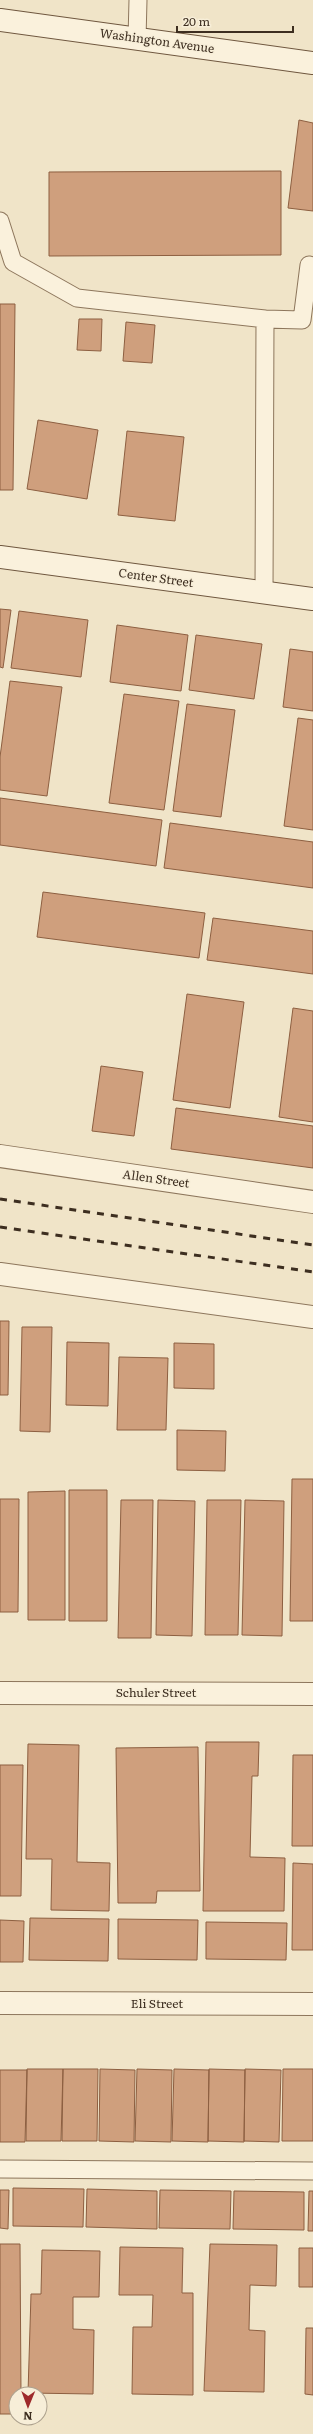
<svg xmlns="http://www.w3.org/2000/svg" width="313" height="2434" font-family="Literata,serif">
  <rect width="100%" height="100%" fill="#f0e4c8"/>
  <path fill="#cf9f7d" stroke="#8d5f41" d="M299,120L313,123V211L288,208Z
    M281,171V255L49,256V172Z
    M0,304H15L13,490H0Z
    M79,319H102L101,351L77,350Z
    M126,322L155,325L152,363L123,361Z
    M38,420L98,430L87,499L27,489Z
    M127,431L184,437L175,521L118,515Z
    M0,609L11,610L3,668L0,667Z
    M19,611L88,620L81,677L11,668Z
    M117,625L188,635L181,691L110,682Z
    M196,635L262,644L254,699L189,690Z
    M290,649L313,652V711L283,707Z
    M10,681L62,687L47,796L0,790V757Z
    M124,694L179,701L164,810L109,803Z
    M187,704L235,710L221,817L173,811Z
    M298,718L313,720V830L284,826Z
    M0,798L162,820L156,866L0,845Z
    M170,823L313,842V888L164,868Z
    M43,892L205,913L199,958L37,937Z
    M213,918L313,931V974L207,960Z
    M187,994L244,1002L230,1108L173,1100Z
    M293,1008L313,1011V1122L279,1117Z
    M101,1066L143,1072L134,1136L92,1131Z
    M176,1108L313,1126V1168L171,1149Z
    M0,1321H9L8,1395H0Z
    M22,1327H52L50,1432L20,1431Z
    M67,1342L109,1343L108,1406L66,1405Z
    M174,1343L214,1344V1389L174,1388Z
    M119,1357L168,1358L166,1430H117Z
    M177,1430L226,1431L225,1471L177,1470Z
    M292,1479H313V1621H290Z
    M69,1490H107V1621H69Z
    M65,1491V1620H28V1492Z
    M0,1499H19L18,1612H0Z
    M121,1500H153L151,1638H118Z
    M158,1500L195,1501L192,1636L156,1635Z
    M207,1500H241L238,1635H205Z
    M245,1500L284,1501L282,1636L242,1635Z
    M206,1742H259L258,1776H252L250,1857L285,1858L284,1911H203Z
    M28,1744L79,1745L77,1862L110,1863L109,1911L51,1910L52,1859H26Z
    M198,1747L200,1891H157L156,1903H118L116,1748Z
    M293,1755H313V1846H292Z
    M0,1765H23L21,1896H0Z
    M293,1863L313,1864V1950H292Z
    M30,1918L109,1919L108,1961L29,1960Z
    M118,1919L198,1920L197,1960L118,1959Z
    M0,1920L24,1921L23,1962H0Z
    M206,1922L287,1923L286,1960L206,1959Z
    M27,2069H63L61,2141H26Z
    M63,2069H98L97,2141H62Z
    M100,2069L135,2070L134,2142L99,2141Z
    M137,2069L172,2070L171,2142L135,2141Z
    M174,2069L209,2070L208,2142L172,2141Z
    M209,2069L245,2070L244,2142L208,2141Z
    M245,2069L281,2070L279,2142L244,2141Z
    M283,2069H313V2141H282Z
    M0,2070H27L25,2142H0Z
    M13,2188L84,2189L83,2227L13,2226Z
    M87,2189L157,2191V2229L86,2227Z
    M0,2190H9L8,2229L0,2228Z
    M160,2190L231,2191L230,2229L159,2228Z
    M234,2191L304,2192V2230L233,2229Z
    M309,2191H313V2231H308Z
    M0,2244H20L21,2394H16V2414H0Z
    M210,2244L277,2245L276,2286L250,2285L249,2330L265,2331L264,2392L204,2391Z
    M120,2247L183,2248L182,2293H193V2395L132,2394L133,2327H152L153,2295H119Z
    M299,2248H313V2287H299Z
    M42,2250L100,2251L99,2297H73V2329L94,2330L93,2394L28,2393L31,2294H41Z
    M306,2328H313V2395L305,2394Z"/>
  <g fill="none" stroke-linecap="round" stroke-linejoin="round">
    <defs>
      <path id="lane" d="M137,39L138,0
        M0,221L13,262L77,298L265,319
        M264,593L265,319L302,320L309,265L313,266
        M0,2169L313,2171"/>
      <path id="street" d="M0,1156L313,1202
        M0,1274L313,1317
        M0,1693L313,1694
        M0,2003L313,2004"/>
      <path id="secondary" d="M0,20L313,63
        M0,557L313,599"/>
    </defs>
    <use href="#lane" stroke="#8d765c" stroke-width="19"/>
    <use href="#street" stroke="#8d765c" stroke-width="24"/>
    <use href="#secondary" stroke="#6f573f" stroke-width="24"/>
    <use href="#lane" stroke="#faf1dc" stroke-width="17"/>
    <use href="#street" stroke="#faf1dc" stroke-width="22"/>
    <use href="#secondary" stroke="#faf1dc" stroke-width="22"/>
    <path stroke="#3d2e20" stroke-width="3" stroke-dasharray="7 7" stroke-linecap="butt" d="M0,1199L313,1245
      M0,1227L313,1272"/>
  </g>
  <g text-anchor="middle" stroke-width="3" stroke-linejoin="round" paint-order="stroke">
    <g font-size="12" fill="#3d2e20" stroke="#f7eed8">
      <text transform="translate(157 41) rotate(8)" y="4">Washington Avenue</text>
      <text transform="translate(156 578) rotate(8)" y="4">Center Street</text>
      <text transform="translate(156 1179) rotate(8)" y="4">Allen Street</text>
      <text x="156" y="1697">Schuler Street</text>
      <text x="157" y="2008">Eli Street</text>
    </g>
  </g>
  <g transform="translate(28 2406) rotate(181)"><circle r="19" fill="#f7eed8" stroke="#ada18e"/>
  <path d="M0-3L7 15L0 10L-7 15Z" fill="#9e2a2b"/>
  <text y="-6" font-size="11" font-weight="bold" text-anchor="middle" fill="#3d2e20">N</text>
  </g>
  <path d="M177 26v6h116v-6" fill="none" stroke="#3d2e20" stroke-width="2"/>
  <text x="183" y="26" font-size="12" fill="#3d2e20" stroke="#f7eed8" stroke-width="3" paint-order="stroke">20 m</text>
</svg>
